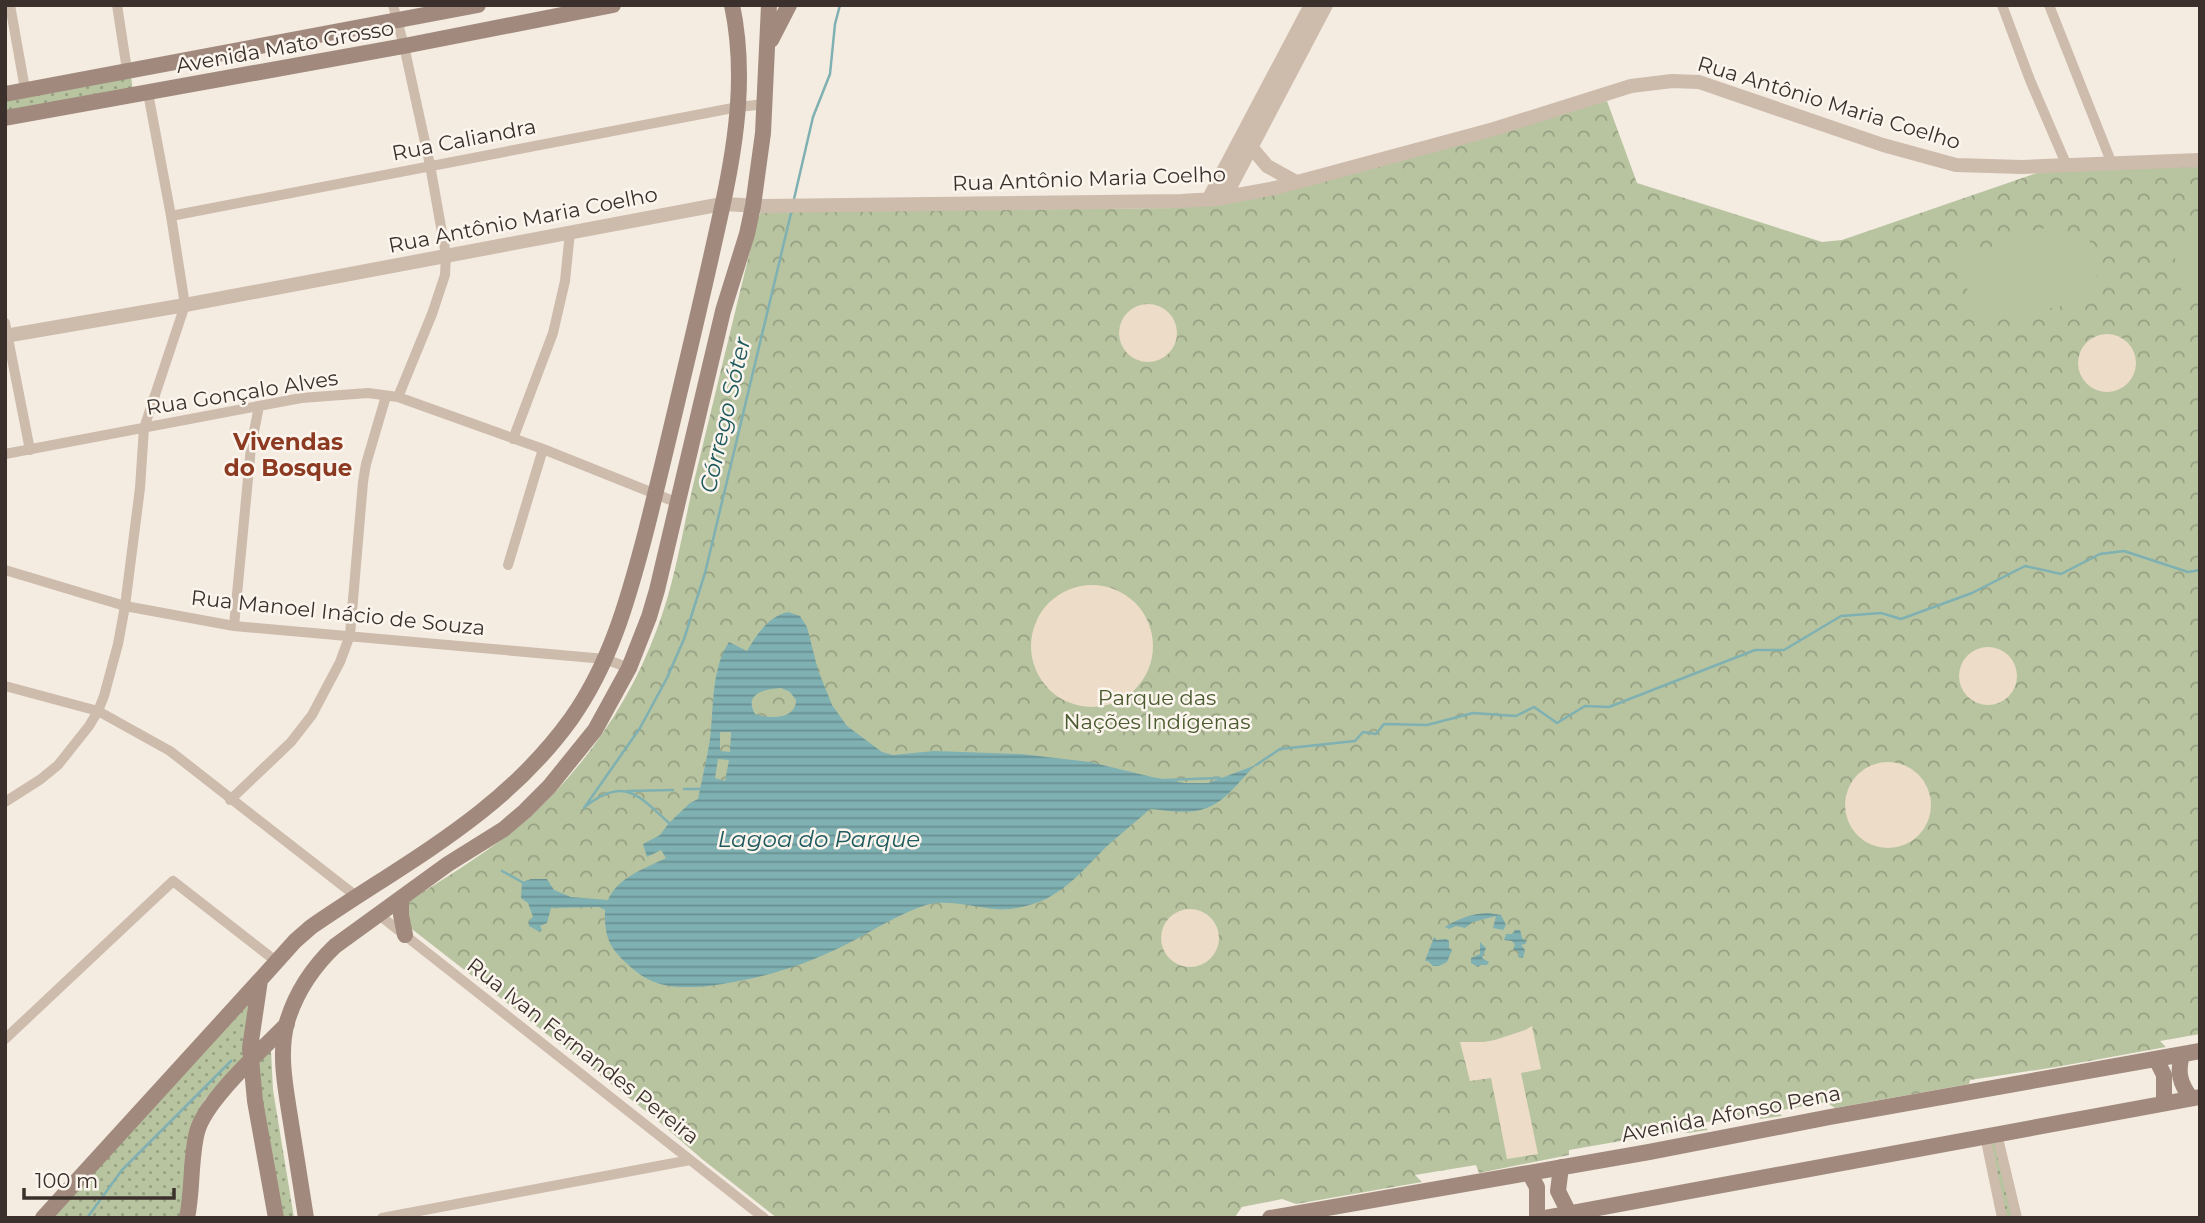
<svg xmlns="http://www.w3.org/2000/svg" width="2205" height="1223" font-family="Montserrat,sans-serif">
  <defs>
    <pattern id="grass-dots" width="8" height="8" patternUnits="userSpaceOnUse" patternTransform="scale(1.75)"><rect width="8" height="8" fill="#b8c4a0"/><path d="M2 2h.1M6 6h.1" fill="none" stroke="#97a083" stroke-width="1.8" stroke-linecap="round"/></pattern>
    <pattern id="park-crowns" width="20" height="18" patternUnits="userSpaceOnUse" patternTransform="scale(1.75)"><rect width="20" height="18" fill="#b8c4a0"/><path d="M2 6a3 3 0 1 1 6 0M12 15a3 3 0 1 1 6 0" fill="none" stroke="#97a083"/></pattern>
    <pattern id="water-rules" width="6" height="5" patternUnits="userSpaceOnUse" patternTransform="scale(1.75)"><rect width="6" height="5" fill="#7fb0b2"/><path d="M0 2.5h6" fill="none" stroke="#699091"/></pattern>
  </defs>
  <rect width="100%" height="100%" fill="#f4ebe1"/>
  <path fill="url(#grass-dots)" d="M131,76L133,92L5,114V100Z
    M253,997L242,1063L205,1099L190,1130L183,1218H49Z
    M271,1050L273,1090L294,1218H281L256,1064Z
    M1995,1137L2015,1218H2006L1988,1139Z"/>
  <path fill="url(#park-crowns)" d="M1607,101L1637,183L1822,242L1842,240L2040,172L2200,166V1034L2160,1041L2166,1047L2056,1067L1970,1080L1969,1084L1835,1108L1826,1102L1777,1111L1782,1116L1760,1119L1753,1114L1701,1123L1708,1130L1688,1133L1678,1131L1569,1150V1155L1479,1173L1476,1165L1415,1175L1422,1182L1296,1204L1282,1199L1242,1207L1235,1217L1232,1218H777L702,1159L656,1119L408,926L404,917L409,901C461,868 515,836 557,790C600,744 635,689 657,629C677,577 684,519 698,465C718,382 738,300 758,218L761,212L1174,208Z"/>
  <path fill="#b8c4a0" d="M2045,228L2048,239L2088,232L2101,298L1974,324L1961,257L2004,248L2002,237Z
    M2200,229V296L2183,299L2170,234Z"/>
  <path fill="#ecdcc8" d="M1119 333a29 29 0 1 1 58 0a29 29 0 1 1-58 0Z
    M2078 363a29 29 0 1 1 58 0a29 29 0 1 1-58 0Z
    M1031 646a61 61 0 1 1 122 0a61 61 0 1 1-122 0Z
    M1959 676a29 29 0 1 1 58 0a29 29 0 1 1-58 0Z
    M1845 805a43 43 0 1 1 86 0a43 43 0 1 1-86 0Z
    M1161 938a29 29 0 1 1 58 0a29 29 0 1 1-58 0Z
    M1532,1026L1541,1069L1521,1073L1538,1154L1507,1159L1491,1078L1470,1081L1460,1042H1484L1495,1040L1525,1030Z"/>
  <path fill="url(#water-rules)" fill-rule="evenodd" d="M788,612L800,616L807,627L818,670L832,705L847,726L882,752L893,755L934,751L1021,754L1090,762L1152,777L1185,783H1208L1256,765C1242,777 1231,795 1215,804C1195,816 1172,811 1150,809C1136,822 1120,834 1106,847C1086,867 1071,886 1046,899C1030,906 1011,911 994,909C973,907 947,899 926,905C898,914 871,932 845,945C801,967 757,980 708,986C681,989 654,988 633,969C611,950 604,940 605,910L599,907L551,908L547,923L540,926L542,930L540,932L529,926V921L533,917L528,903L521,898L522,882L531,879H547L554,890L571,897L608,900C618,877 644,869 666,858L661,850L647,857L643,844L660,835L669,823L690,803L698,799C702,779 707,759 710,739C714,707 711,669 729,642L747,651C757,634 769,616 788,612ZM781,688L790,692L796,700C796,720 769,719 755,714C743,693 766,689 781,688ZM720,732H731L730,752L720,751ZM718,759L729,760L725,781L715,778Z
    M1488,913L1501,915L1506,925L1503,930L1493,928L1496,916L1473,922L1465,928L1456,926L1449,929L1445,927C1459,918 1471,914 1488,913Z
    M1515,930H1520L1522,938L1527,941L1525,944L1521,945L1525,950L1523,958L1518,957L1519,952L1513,949L1515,945L1512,941L1504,940L1506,934H1512Z
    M1434,937L1437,940L1446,939L1449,941V948L1452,950L1447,962L1439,966H1433L1428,961H1425Z
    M1480,942L1486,948L1482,958L1489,962L1487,965H1481L1478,967L1471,963V958L1480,954Z"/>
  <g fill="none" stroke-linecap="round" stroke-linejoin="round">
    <path stroke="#7fb0b2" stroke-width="2.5" d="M794,199L813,117L830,74L835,24L840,5
      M1256,765L1280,749L1355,741L1363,732L1376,734L1384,724L1427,725L1473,713L1516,716L1534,707L1557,723L1585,706L1609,707L1755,650H1784L1841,616L1881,613L1901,619L1972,593L2025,566L2061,574L2100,554L2124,551L2188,572L2200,570
      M1164,780L1220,778
      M684,789H703
      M709,789H724
      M627,791L673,790
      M586,806C625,776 639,796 669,823
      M584,808L640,728L667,678L684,639L705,573L792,209
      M502,871L522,882
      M87,1218L122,1170L231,1061"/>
    <path stroke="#cdbbac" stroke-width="10" d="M10,5L25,89
      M117,5L127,70
      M393,5L404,46L430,165L446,255L445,275L432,314L398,397
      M2002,5L2030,80L2067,166
      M2049,5L2112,164
      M171,216L738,107L765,104
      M5,323L30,450
      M513,439L553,333L565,281L570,232
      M5,454L301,398L368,393L398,397L543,449L678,503
      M508,565L543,449
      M5,570L125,606L234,626L605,659L629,668
      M234,626L251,447L259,406
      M5,686L98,711L170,751L356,896
      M230,800L291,742L312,715L340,662L350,635L363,482L366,464L386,396
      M5,802L41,779L58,765L89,726L98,711L104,696L118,644L125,606L140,488L144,428L185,305L171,216L148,93
      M378,914L764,1218
      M5,1039L173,881L277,962
      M1997,1134L2017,1218
      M1985,1136L2002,1218
      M382,1218L690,1160"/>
    <path stroke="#cdbbac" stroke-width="14" d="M1252,148L1267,166L1296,182
      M1225,197L1326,5
      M1208,200L1311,5
      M5,336L185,305L722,204L764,206L1181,201L1216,199L1275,188L1494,129L1631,86L1672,81L1699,82L1883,145L1956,165L2022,167L2200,160"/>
    <path stroke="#a18a7d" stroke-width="16" d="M771,40L789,5
      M5,94L478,5
      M5,118L404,46L613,5
      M401,898V915L405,935
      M2182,1055C2177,1072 2180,1084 2191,1098
      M2156,1059L2164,1075V1103
      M1561,1167L1558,1191L1569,1213
      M1529,1173L1537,1187V1218
      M43,1218L260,980
      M187,1218C193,1189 190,1160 197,1132C205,1100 263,1049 287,1024
      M276,1218L255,1101L250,1048L260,980L295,941L311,927C405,862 502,815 571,719C610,664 628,600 645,535C658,484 670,433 682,382C696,323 710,263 723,203C737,138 746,71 732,5
      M306,1218C301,1186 296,1154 291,1123C286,1090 278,1054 287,1022C296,992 313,967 335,946L448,864L504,829L525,811L549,787L595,730L629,668L649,617L657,590L723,311L747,234L753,206L763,133L769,5
      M1270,1218L1649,1152L1830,1117L2200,1051
      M1544,1218L2200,1097"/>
  </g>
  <g text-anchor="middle" stroke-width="5" stroke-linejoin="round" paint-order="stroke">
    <g font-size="21" fill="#3b302b" stroke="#fbf5ee">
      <text transform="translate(285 47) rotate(-10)" y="7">Avenida Mato Grosso</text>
      <text transform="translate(1829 103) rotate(17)" y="7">Rua Antônio Maria Coelho</text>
      <text transform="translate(464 140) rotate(-11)" y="7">Rua Caliandra</text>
      <text transform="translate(1089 179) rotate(-2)" y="7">Rua Antônio Maria Coelho</text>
      <text transform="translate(523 220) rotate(-11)" y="7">Rua Antônio Maria Coelho</text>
      <text transform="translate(242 393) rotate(-9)" y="7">Rua Gonçalo Alves</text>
      <text transform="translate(338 613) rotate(6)" y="7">Rua Manoel Inácio de Souza</text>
      <text transform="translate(583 1051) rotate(38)" y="7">Rua Ivan Fernandes Pereira</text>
      <text transform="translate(1731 1114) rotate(-11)" y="7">Avenida Afonso Pena</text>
    </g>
    <g font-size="21" fill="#4a5a2e" stroke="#fbf5ee">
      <text x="1157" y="705">Parque das<tspan x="1157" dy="24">Nações Indígenas</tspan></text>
    </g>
    <g font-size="23" font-style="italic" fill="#1f5a5e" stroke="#fbf5ee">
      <text transform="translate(725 415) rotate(-77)" y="8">Córrego Sóter</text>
      <text x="819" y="847">Lagoa do Parque</text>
    </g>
    <g font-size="23" font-weight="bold" fill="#8c3b22" stroke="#fbf5ee">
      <text x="288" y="450">Vivendas<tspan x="288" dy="26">do Bosque</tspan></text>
    </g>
  </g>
  <rect width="2205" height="1223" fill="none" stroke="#3b302b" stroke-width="14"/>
  <path d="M24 1188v10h150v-10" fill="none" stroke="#3b302b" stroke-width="3.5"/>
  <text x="35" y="1188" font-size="21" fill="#3b302b" stroke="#fbf5ee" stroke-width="5" paint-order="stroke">100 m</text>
</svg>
